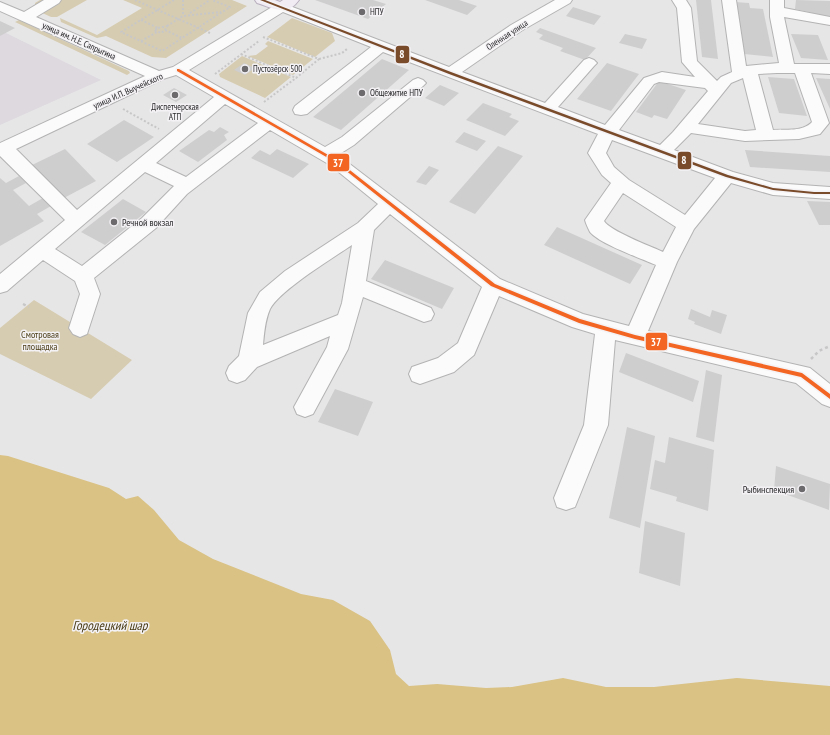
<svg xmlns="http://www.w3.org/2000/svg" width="830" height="735" font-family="'PT Sans Narrow',sans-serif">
  <rect width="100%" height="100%" fill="#e7e6e7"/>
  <path fill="#ddd9df" d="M0,30L101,80L0,125Z"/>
  <path fill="#d6ccb1" d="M40,0H87L57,17H51L36,10L35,3Z
    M123,0H232L247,6L166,58L152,57L106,36L97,38L61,22L60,18L97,35L142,8Z
    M292,18L332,33L335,41L315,57L267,37Z
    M19,20L129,71L130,73L127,75L15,22Z
    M268,41L313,59L293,75L248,56L256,55L268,46L265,44Z
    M242,56L291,77L265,98L220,77L219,74Z
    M34,300L132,360L91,399L0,354V328Z"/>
  <path fill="#d9c284" d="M0,455L8,456L109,488L126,499L138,496L154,510L179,540L213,559L301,594L333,600L370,621L390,650L396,674L409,686L437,684L486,688L512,687L563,678L606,687H654L737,678L830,686V735H0Z"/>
  <path fill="#cfcecf" d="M315,0H373L386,4L368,19Z
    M425,0H459L477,6L467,15Z
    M696,0H711L718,59L702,57Z
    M796,0L830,1V17L795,9Z
    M735,2L749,3L750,8L763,9L773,57L744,54Z
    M573,7L601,16L594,25L566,16Z
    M0,21L15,28L0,36Z
    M540,28L596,48L585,60L560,51L563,48L539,39L543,35L536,32Z
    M625,34L647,39L642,49L619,43Z
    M791,34L818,35L828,60L801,58Z
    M382,59L409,70L341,130L313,117Z
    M244,63L255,68L245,75L234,70Z
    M607,63L639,74L611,111L577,99Z
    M768,77L794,79L807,116L779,113Z
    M816,78L830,79V109Z
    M659,81L686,90L667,119L654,115L652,118L636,112Z
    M440,85L459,93L444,106L425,98Z
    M174,88L187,95L176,102L163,95Z
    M483,103L512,114L509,117L519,121L505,136L466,120Z
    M124,120L154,137L117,162L87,144Z
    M220,127L229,132L224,135L227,140L198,162L179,151L209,130L214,132Z
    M464,132L486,141L477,151L455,142Z
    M498,146L523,156L475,214L449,202Z
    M65,149L96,181L62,199L32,165Z
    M277,149L309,164L293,178L251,158L260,150L270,155Z
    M745,150L830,156V172L750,167Z
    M429,166L439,170L426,185L416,182Z
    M19,176L26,183L13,190L29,206L43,198L51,206L37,214L44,221L0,246V178L6,183Z
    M123,199L146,212L105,245L81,232Z
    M807,201L830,202V225H819Z
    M557,227L642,265L630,284L544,245Z
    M385,260L454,288L442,309L371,279Z
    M691,309L710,317L712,310L727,315L721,334L694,324L695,322L688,319Z
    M626,353L699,381L693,402L619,372Z
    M706,370L722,375L714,442L696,437Z
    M335,389L373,402L358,436L318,422Z
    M627,427L655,436L640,528L609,518Z
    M669,437L714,450L708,511L676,501L677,497L650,489L655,460L665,463Z
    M776,466L830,484L829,510L774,490Z
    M645,521L685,533L680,586L639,573Z"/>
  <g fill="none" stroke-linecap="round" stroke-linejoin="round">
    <defs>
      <path id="minor" d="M44,0H61L59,3L36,17L159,71L173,67L277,4L282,3L449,67L511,25L555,0H572L570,3L521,31L462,72L545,103L584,60L589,58L594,60L597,63L594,66L558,107L605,125L644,78L662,72L695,77L682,62L677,8L672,0H686L691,8L697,61L717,81L721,77L732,72L722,0H736L746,66L779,63L770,17V0H784V8L830,17V25L784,17L794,64H830V74L811,73L829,123L820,134L799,139L745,141L691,133L674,150L733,172L773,183L830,187V199L773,195L731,183L694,229L677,262L648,331L810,368L830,384V407L822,404L796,383L615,340L608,425L575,507L566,510L557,507L554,498L584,425L595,334L572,327L499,296L474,355L454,372L420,384L412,381L409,374L412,367L438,358L458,343L482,287L390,214L374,230L366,281L431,308L434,314L431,320L424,322L363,297L348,349L313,414L305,417L297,414L294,407L327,347L330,336L257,367L245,380L237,383L229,380L226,373L229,366L239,356L248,313L260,292L285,271L358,223L378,204L330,165L270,130L187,194L156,228L94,278L100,294L87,334L80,337L73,334L69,328L80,294L75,281L43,260L7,291L0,293V274L65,220L0,156V143L145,76L0,11V2L24,12ZM283,12L371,47L295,106L293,110L295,114L301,115L307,114L383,52L598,134L588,153L602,175L611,183L585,220C586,224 588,228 590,232C600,244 640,258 656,265L629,326L583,314L500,279L338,155L354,145L423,86L426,83L423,80L418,78L413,80L342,137L325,147L189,70ZM777,73H795L812,122C803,132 786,129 773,130L758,74ZM176,75L214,97L77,210L16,149L163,79ZM743,78L756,130L745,131L698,124L731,83ZM659,82L705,88L708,91L673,132L660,145L619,130L654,84ZM225,104L258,123L186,177L156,163ZM612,140L715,178L685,215L629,180L614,167L606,153ZM145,172L174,186L142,218L82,266L55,249ZM623,193L676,227L663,252C650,246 610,231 604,221ZM352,245L342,303L338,315L263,345C264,334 265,320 270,309C280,290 333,258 352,245Z"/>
      <path id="major" d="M255,0H275L280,2L283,0H299C287,17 273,8 257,3Z"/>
    </defs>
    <use href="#minor" stroke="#b4b3b4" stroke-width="2"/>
    <use href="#major" stroke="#b8afbd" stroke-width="2"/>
    <path stroke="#c8c7c8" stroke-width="2" stroke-dasharray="2 2" stroke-linecap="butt" d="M135,0L210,33
      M174,0L121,32L162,51L230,7L212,0
      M183,0V16
      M190,13L210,0
      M141,20L158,28L154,30L161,33L165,30L182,38
      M167,26L183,16L221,12
      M158,28L167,26L165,30
      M141,41L157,32
      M241,54L296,78L319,59L263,37
      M319,59L342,53L347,49
      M215,74L259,41
      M264,102L296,78
      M123,109L159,129"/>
    <path stroke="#c8c7c8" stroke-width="2.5" stroke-dasharray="3 3" stroke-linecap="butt" d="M23,304L29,307
      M811,359L819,351L830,346"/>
    <use href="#minor" fill="#fbfbfb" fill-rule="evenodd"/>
    <use href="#major" fill="#f1ecf4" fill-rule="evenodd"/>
    <defs>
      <path id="bus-1" d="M260,0H265L451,72L728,175L773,188L814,192H830V194H814L773,190L726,177L449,74Z"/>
      <path id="bus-2" d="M177,69H179L337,160L495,284L580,319L635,335L802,373L830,394V399L801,377L635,339L579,323L491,286L335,162L177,71Z"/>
    </defs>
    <use href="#bus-1" stroke="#f4f2f5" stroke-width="3"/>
    <use href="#bus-2" stroke="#f4f2f5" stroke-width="3"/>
    <use href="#bus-1" fill="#7a4b2a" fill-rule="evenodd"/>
    <use href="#bus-2" fill="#f26522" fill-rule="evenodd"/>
  </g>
  <g fill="#6c6a6c" stroke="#f4f2f5" stroke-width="1.5">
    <circle cx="362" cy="12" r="4"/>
    <circle cx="245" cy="69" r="4"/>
    <circle cx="362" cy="93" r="4"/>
    <circle cx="175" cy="95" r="4"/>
    <circle cx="114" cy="222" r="4"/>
    <circle cx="802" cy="489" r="4"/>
  </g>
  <g text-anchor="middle" stroke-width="3" stroke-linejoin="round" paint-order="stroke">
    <g font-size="9" fill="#29282a" stroke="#f4f2f5" text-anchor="start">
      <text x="370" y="15">НПУ</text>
      <text x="253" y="72">Пустозёрск 500</text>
      <text x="370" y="96">Общежитие НПУ</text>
      <text x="175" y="110" text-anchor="middle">Диспетчерская<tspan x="175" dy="10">АТП</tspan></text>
    </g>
    <g font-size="9" fill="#29282a" stroke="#f4f2f5">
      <text transform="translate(507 35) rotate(-33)" y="3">Оленная улица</text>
      <text transform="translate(79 41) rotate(24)" y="3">улица им. Н.Е. Сапрыгина</text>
      <text transform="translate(128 91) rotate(-24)" y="3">улица И.П. Выучейского</text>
    </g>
    <g font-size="10" fill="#29282a" stroke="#f4f2f5" text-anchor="start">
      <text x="122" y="226">Речной вокзал</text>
      <text x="794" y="493" text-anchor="end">Рыбинспекция</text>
    </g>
    <g font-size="10" fill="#4c3e18" stroke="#f4f2f5">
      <text x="40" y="338">Смотровая<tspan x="40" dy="12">площадка</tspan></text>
    </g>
    <g font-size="13" font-style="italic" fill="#483a14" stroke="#f4f2f5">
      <text x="110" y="630">Городецкий шар</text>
    </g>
  </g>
  <g stroke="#f4f2f5" stroke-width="1.5">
    <rect x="395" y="45" width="15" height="19" rx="4" fill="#7a4b2a"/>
    <rect x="677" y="151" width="15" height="19" rx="4" fill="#7a4b2a"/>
    <rect x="327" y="153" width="23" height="19" rx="4" fill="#f26522"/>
    <rect x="645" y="332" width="23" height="19" rx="4" fill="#f26522"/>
  </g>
  <g font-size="11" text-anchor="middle" font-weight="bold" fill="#fff">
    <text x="402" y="58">8</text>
    <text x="684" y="164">8</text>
    <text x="338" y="167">37</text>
    <text x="656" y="346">37</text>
  </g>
</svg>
